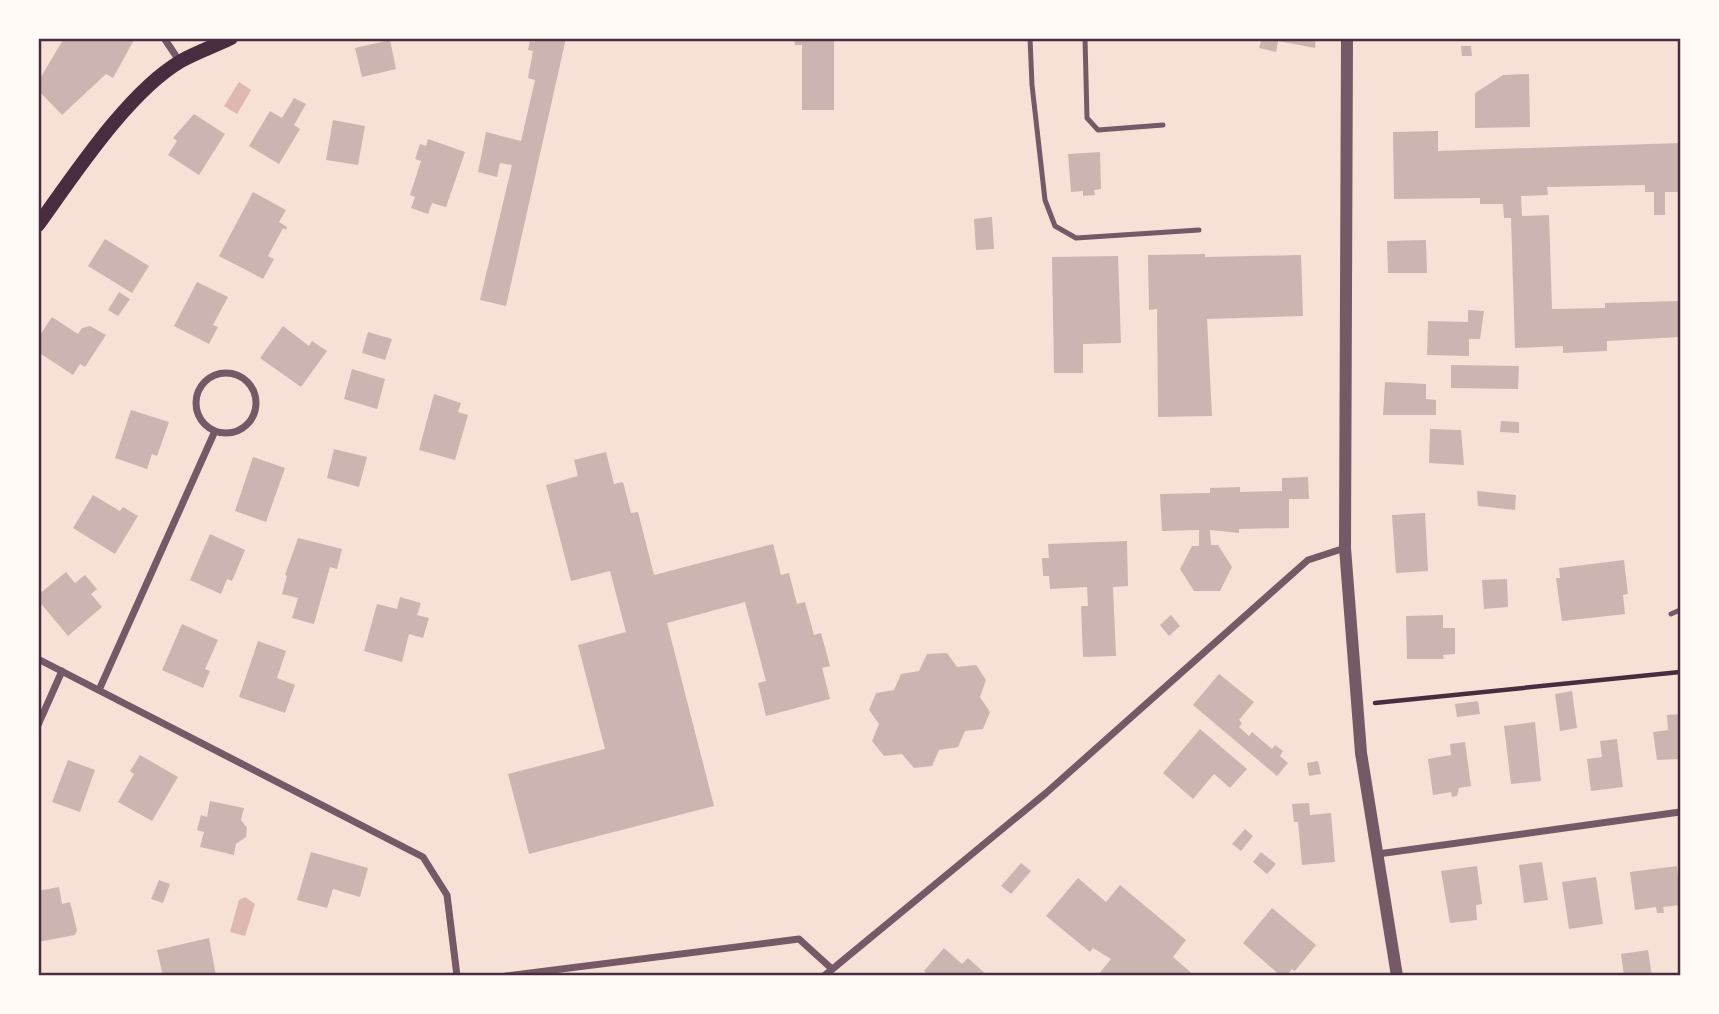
<svg xmlns="http://www.w3.org/2000/svg" width="1719" height="1014" font-family="Georgia,serif">
  <rect width="100%" height="100%" fill="#f7e1d7"/>
  <path fill="#dcb8b0" d="M239,82L251,90L237,114L224,106Z
    M245,897L255,904L245,936L230,932L239,900Z"/>
  <path fill="#ccb4b1" d="M64,38H135L113,78L106,74L62,115L38,90V82Z
    M536,38H566L506,306L480,300L512,165L500,163L497,177L478,172L486,132L521,141L535,80L528,78L533,51L528,50L530,41L535,42Z
    M794,38H834V110H802V45H795Z
    M1262,38L1265,39L1316,38L1315,48L1278,41L1276,52L1259,48Z
    M390,40L396,69L362,77L355,48Z
    M1461,46H1471L1472,56H1462Z
    M1529,74L1530,127L1475,128V93L1503,75Z
    M294,98L306,104L294,125L300,129L279,164L249,146L270,111L282,118Z
    M194,114L225,134L199,175L168,155L177,141L173,138Z
    M333,120L365,126L358,165L326,160Z
    M1438,131V151L1680,143V192H1665V215H1654V192H1645V185L1547,187L1548,195L1521,196L1522,216L1549,215L1552,309L1605,308V303L1680,301V337L1607,341V351L1563,353V346L1515,348L1511,218H1504L1503,204H1480V198L1394,199L1393,132Z
    M428,139L465,152L446,207L432,203L428,214L411,208L415,197L410,195L421,161L415,159L420,144L426,146Z
    M1100,152L1101,189L1094,190L1095,195L1083,196V191L1071,192L1068,154Z
    M253,192L286,210L279,222L287,227L286,230L283,228L268,256L274,259L263,279L219,256Z
    M992,217L994,249L976,250L974,219Z
    M105,239L149,266L132,293L88,266Z
    M1426,240L1427,273H1388L1387,241Z
    M1205,254V257L1301,255L1303,316L1207,319L1212,416L1158,417L1157,309L1149,310L1148,255Z
    M1118,256L1121,343L1083,344V373H1054L1052,257Z
    M197,282L228,297L213,325L218,327L209,344L174,326Z
    M119,292L130,299L118,316L108,310Z
    M1468,310L1484,311L1480,339H1469V356L1427,355L1428,321L1468,322Z
    M52,317L78,334L82,328L90,326L106,335L85,367L80,364L73,375L38,352V338Z
    M283,326L309,346L312,341L327,351L301,387L260,358Z
    M368,332L392,339L385,360L362,353Z
    M1451,365L1519,366L1518,389L1451,388Z
    M352,369L385,379L377,409L344,399Z
    M1385,382L1426,384V399L1436,400V415H1383Z
    M434,394L461,403L458,412L468,415L455,460L419,450Z
    M131,410L169,422L157,456L152,454L147,469L115,458Z
    M1501,421L1519,422V433L1500,432Z
    M1430,429L1461,430L1464,465L1429,463Z
    M334,449L367,457L359,487L327,478Z
    M606,452L614,484L623,482L631,513L638,512L654,575L773,544L781,575L789,573L797,604L805,602L814,635L821,633L830,666L822,668L830,699L766,716L758,683L766,681L745,602L667,623L714,806L529,854L508,774L605,749L578,645L626,632L610,571L571,581L546,485L578,476L574,460Z
    M253,457L285,468L266,522L235,511Z
    M1308,477L1309,499H1289V528L1239,529V533L1210,530L1211,545H1218L1232,567L1220,591H1194L1180,569L1192,546H1199V530L1162,531L1160,494L1210,493V488L1240,487V492L1282,491V478Z
    M1477,491L1516,495L1515,510L1478,506Z
    M93,495L120,511L123,507L138,516L115,554L73,528Z
    M1425,513L1428,571L1396,573L1392,515Z
    M210,534L245,550L232,581L227,579L221,594L190,580Z
    M298,538L342,549L337,569L330,567L314,624L292,618L298,598L282,594L287,576L285,575Z
    M1127,541L1128,586L1113,587L1116,656L1083,657L1081,606H1088L1087,587L1050,589L1049,576H1043L1042,558H1049L1048,544Z
    M1624,560L1628,594L1623,595L1625,614L1562,621L1556,578H1560L1559,568Z
    M66,572L75,583L85,575L97,589L91,594L102,607L68,636L38,600V595Z
    M1507,579L1508,607L1484,609L1482,580Z
    M400,597L421,603L417,615L429,618L423,638L409,634L402,662L364,651L377,604L397,609Z
    M1171,615L1180,626L1169,636L1160,625Z
    M1443,615V628H1455V654L1443,655L1444,659H1407L1406,616Z
    M182,624L218,640L205,669L210,671L203,688L162,670Z
    M258,641L286,651L277,678L295,685L285,713L239,697Z
    M947,653L957,667L976,665L986,680L980,697L990,712L983,729L965,731L958,747L939,750L932,766L914,768L902,754L884,756L872,741L879,724L869,710L876,693L894,690L901,674L919,671L927,654Z
    M1219,674L1254,702L1239,720L1242,723L1239,727L1249,736L1252,732L1272,749L1275,745L1283,751L1280,756L1288,763L1277,776L1193,705Z
    M1572,691L1577,728L1560,731L1555,694Z
    M1478,701L1480,714L1457,717L1455,704Z
    M1680,714V759L1657,760L1653,732L1668,730L1667,715Z
    M1535,722L1541,781L1511,784L1504,726Z
    M1200,729L1247,769L1230,788L1214,774L1193,799L1163,773Z
    M1617,739L1623,787L1591,791L1587,759L1602,757L1600,741Z
    M1465,742L1471,786L1459,788L1457,796L1452,797L1451,792L1433,795L1428,759L1451,755L1450,744Z
    M140,755L178,777L152,821L118,802L134,774L130,771Z
    M68,760L95,770L80,812L52,802Z
    M1318,761L1321,774L1309,776L1307,763Z
    M210,801L244,808L241,820L247,828L246,837L236,844L234,855L200,847L204,832L197,830L201,815L207,817Z
    M1309,803L1310,815L1331,813L1335,862L1302,865L1298,822H1294L1292,804Z
    M1245,829L1253,836L1241,851L1232,844Z
    M311,852L368,868L360,897L333,889L327,908L297,900Z
    M1261,852L1276,864L1267,874L1253,862Z
    M1542,862L1548,900L1524,903L1519,865Z
    M1021,863L1031,871L1011,894L1001,886Z
    M1477,866L1482,904L1476,905L1477,920L1450,923L1441,871Z
    M1677,866L1680,905L1663,907L1664,913H1657L1656,907L1635,910L1630,872Z
    M1596,877L1603,924L1569,929L1562,882Z
    M1078,878L1106,902L1120,885L1186,940L1173,957L1195,976H1097L1111,959L1093,948L1090,952L1046,916Z
    M159,880L170,884L163,903L151,899Z
    M59,887L62,904L70,902L77,930L75,935L38,942V891Z
    M1272,908L1316,945L1295,971L1292,969L1286,976H1281L1243,943Z
    M209,938L216,976H163L157,950Z
    M944,948L962,964L968,958L988,976H929L924,971Z
    M1648,950L1652,976H1624L1621,954Z"/>
  <g fill="none" stroke-linecap="round" stroke-linejoin="round">
    <path stroke="#4a2c40" stroke-width="4.5" d="M1375,703L1680,672"/>
    <path stroke="#755966" stroke-width="5" d="M1030,38L1032,85L1045,200L1055,226L1076,238L1199,230
      M1085,38L1087,118L1098,130L1163,125
      M1671,614L1680,610"/>
    <path stroke="#755966" stroke-width="7" d="M164,38L180,62
      M196 403a30 30 0 1 1 60 0a30 30 0 1 1-60 0Z
      M38,659L423,857L447,895L457,976
      M99,690L215,431
      M38,725L62,671
      M1378,854L1680,812
      M506,976L799,939L832,969
      M824,976L1046,793L1308,560L1345,548"/>
    <path stroke="#755966" stroke-width="12" d="M1347,38L1345,548L1361,753L1397,976"/>
    <path stroke="#4a2c40" stroke-width="14" d="M38,225C74,175 128,92 181,61C197,52 215,46 231,38"/>
  </g>
  <rect width="1719" height="1014" fill="none" stroke="#fffaf5" stroke-width="80"/>
  <rect x="40" y="40" width="1639" height="934" fill="none" stroke="#4a2c40" stroke-width="2.5"/>
</svg>
